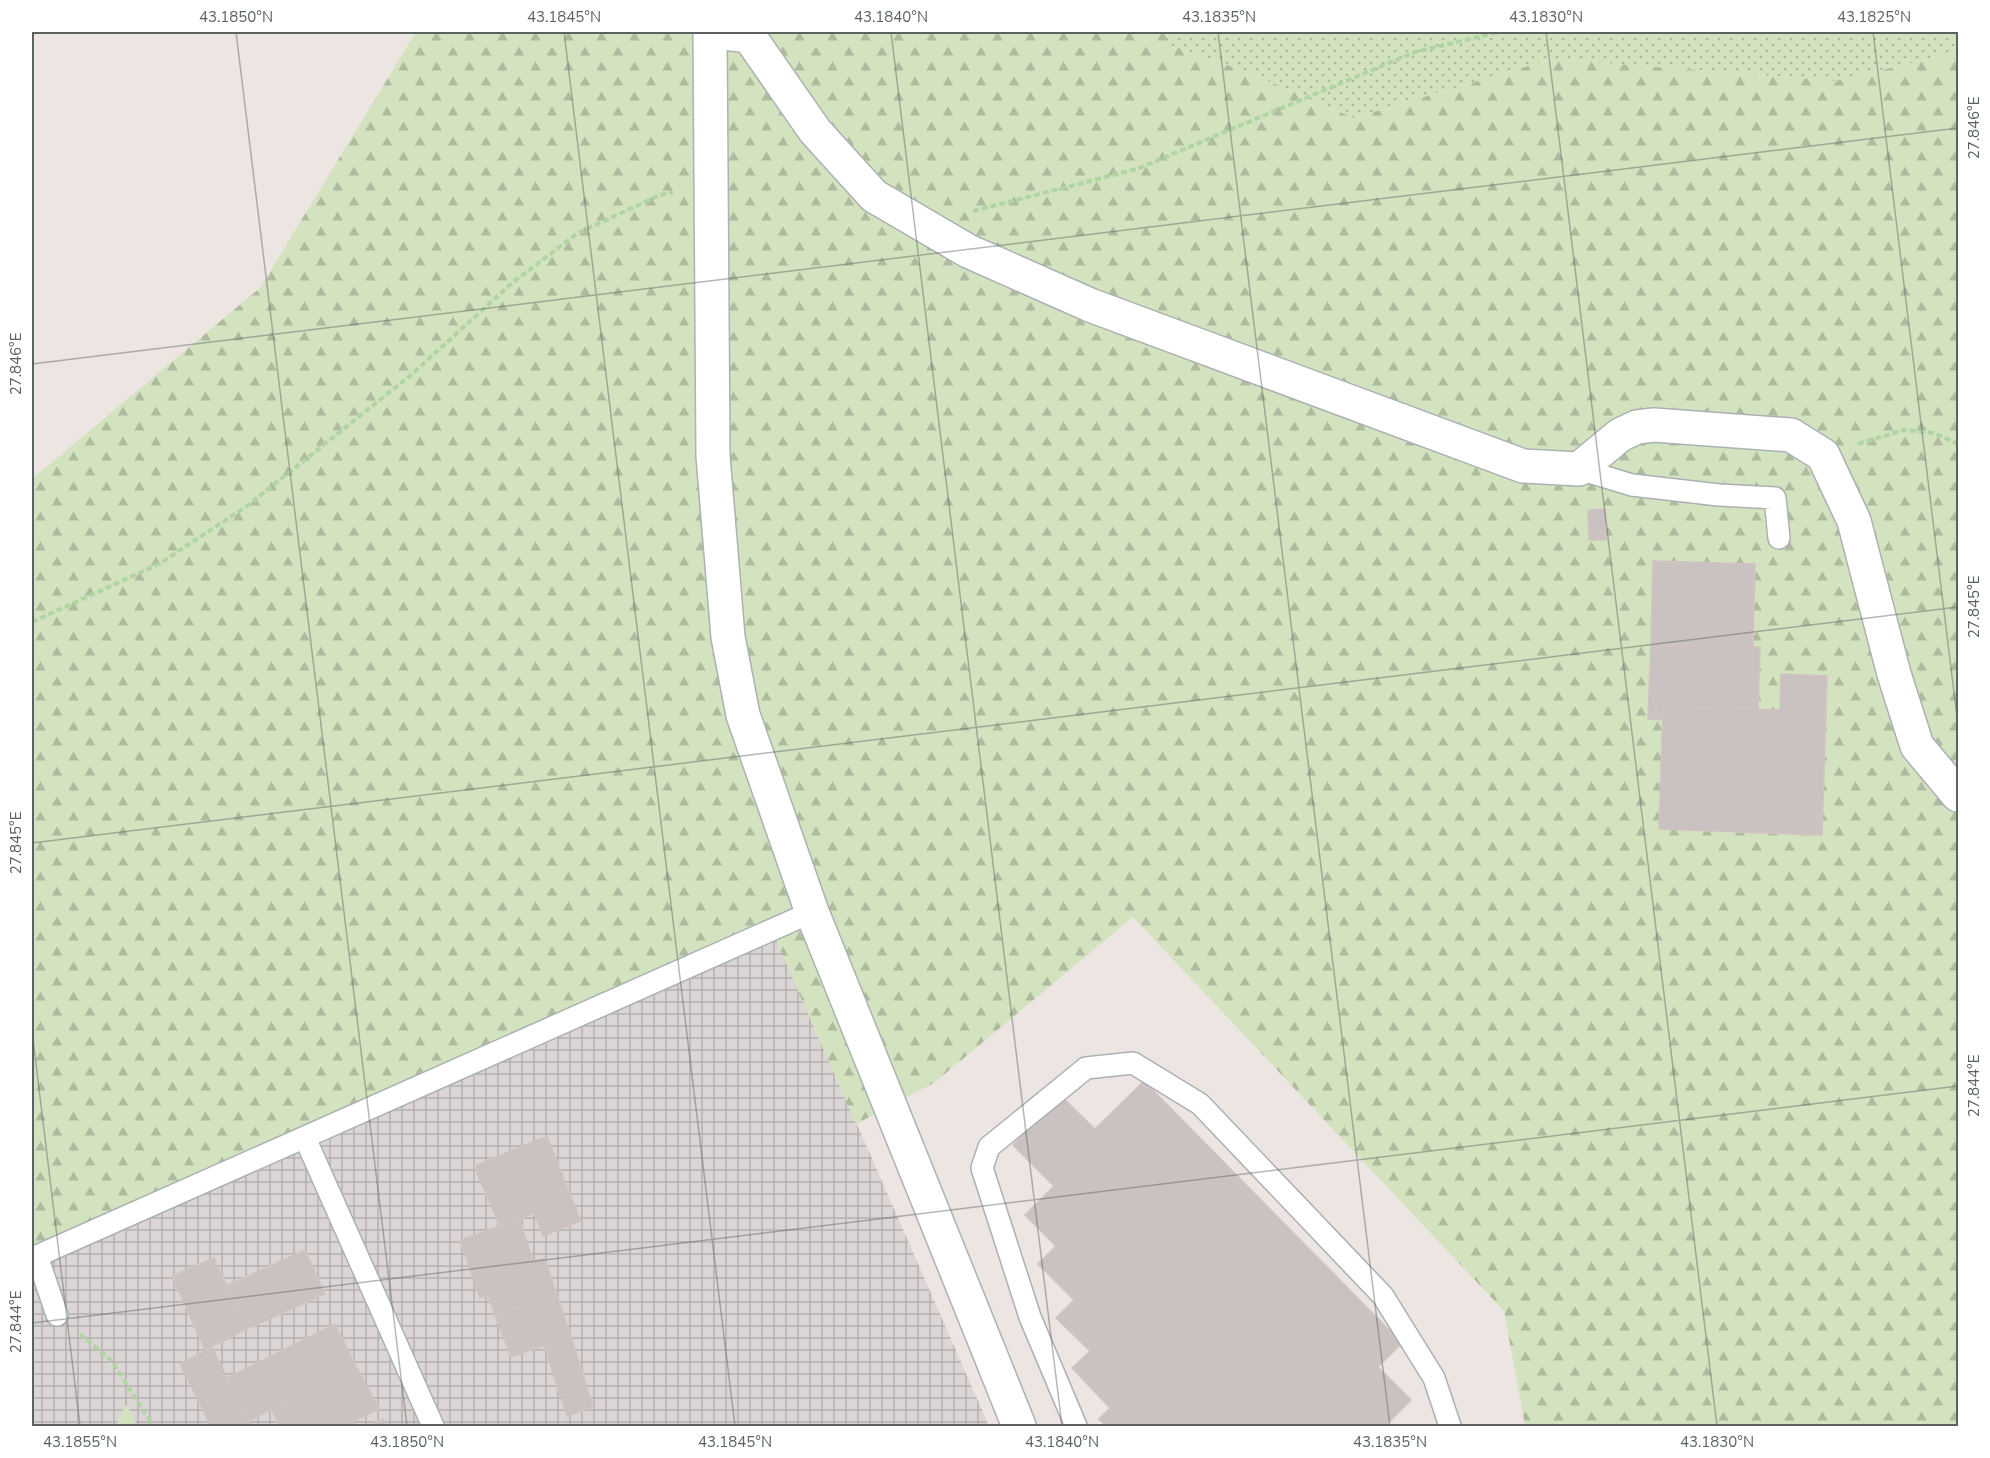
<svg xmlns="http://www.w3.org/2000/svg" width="1990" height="1458" font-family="'Nunito Sans',sans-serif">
  <defs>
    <pattern id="industrial-grid" width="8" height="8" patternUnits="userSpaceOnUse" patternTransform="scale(1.5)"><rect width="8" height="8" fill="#dbd6d5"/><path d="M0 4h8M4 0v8" fill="none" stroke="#b5b1b0"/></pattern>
    <pattern id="grass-dots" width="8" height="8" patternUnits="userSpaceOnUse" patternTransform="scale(1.5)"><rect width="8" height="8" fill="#d3e3bf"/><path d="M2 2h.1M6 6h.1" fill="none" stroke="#aebb9f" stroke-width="1.8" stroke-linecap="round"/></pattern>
    <pattern id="forest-firs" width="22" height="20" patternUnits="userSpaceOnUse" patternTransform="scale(1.5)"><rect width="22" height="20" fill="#d3e3bf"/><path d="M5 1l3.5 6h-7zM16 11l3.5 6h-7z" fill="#aebb9f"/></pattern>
  </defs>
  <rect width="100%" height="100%" fill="#ede5e2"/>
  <path fill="url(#industrial-grid)" d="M772,930L989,1426H32V1256Z"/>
  <path fill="url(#grass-dots)" d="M1167,32H1958V52L1835,81L1552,59L1354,118L1250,73L1166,44Z"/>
  <path fill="url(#forest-firs)" d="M416,32H1167V44L1250,73L1354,118L1552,59L1835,81L1958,52V1426H1525L1504,1311L1133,917L934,1083L856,1124L772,931L32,1256V479L260,288Z
    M126,1403L137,1426H116Z"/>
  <path fill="#cac2c1" stroke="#d1c3c1" stroke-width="1.5" d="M1605,509L1606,540H1589L1588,510Z
    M1653,561L1755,564L1753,647L1651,644Z
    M1651,644L1760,647L1758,709L1663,706V720L1648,719Z
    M1781,674L1827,676L1822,835L1659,829L1663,706L1780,710Z
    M1144,1081L1402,1343L1378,1367L1411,1400L1385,1426H1106L1099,1419L1110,1408L1072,1368L1090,1351L1056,1318L1074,1300L1038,1264L1056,1246L1025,1215L1054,1186L1013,1145L1062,1097L1095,1129Z
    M547,1136L581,1221L543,1236L534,1213L500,1227L474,1166Z
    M519,1219L533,1260L545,1259L557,1295L495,1316L488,1295L480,1298L460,1240Z
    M305,1250L325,1294L247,1329L228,1285Z
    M214,1258L247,1329L205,1350L172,1276Z
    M557,1295L571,1336L511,1357L495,1316Z
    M335,1324L356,1366L249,1421L227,1378Z
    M571,1336L593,1407L567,1416L544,1345Z
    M212,1347L227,1378L252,1426H211L180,1364Z
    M356,1366L379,1409L344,1426H280L271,1409Z
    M383,1419L387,1426H368Z"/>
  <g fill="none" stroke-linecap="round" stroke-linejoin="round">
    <defs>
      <path id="lane" d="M1579,469L1632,485L1719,495L1775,498L1779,538
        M305,1138L433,1426
        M32,1256H37L812,912
        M37,1256L57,1315
        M1076,1426L1030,1317L982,1168L989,1147L1086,1068L1133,1063L1200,1104L1383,1296L1434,1378L1450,1426"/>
      <path id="street" d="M715,32L749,36L815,131L874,196L968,251L1090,305L1523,466L1579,469L1620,435L1637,427L1654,425L1791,435L1823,455L1854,521L1894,674L1917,746L1958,795"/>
      <path id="secondary" d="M710,32L713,456L728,637L743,715L812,912L1019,1426"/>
    </defs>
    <use href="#lane" stroke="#abb1b2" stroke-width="24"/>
    <use href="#street" stroke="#abb1b2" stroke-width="36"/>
    <use href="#secondary" stroke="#aab2b2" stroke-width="36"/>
    <path stroke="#b1d4a3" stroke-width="4" stroke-dasharray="6 3" stroke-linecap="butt" d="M973,211L1137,169L1415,52L1499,32
      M1858,444L1904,430L1934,433L1958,444
      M32,622L159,564L247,506L411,375L512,283L578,233L660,195L673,192
      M80,1334L112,1361L153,1426"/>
    <use href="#lane" stroke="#fff" stroke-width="21"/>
    <use href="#street" stroke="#fff" stroke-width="33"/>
    <use href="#secondary" stroke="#fff" stroke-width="33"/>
  </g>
  <path fill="none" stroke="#5a6262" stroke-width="1.5" stroke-opacity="0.45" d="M236,32L407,1426M564,32L735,1426M891,32L1062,1426M1218,32L1390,1426M1546,32L1717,1426M1873,32L1958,725M32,364L1958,128M32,843L1958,607M32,1031L80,1426M32,1323L1958,1086"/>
  <rect width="1990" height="1458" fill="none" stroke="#ffffff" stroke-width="66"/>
  <rect x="33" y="33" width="1924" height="1392" fill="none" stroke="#5a6262" stroke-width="2"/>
  <g font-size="15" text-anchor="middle" fill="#5a6262">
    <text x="236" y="22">43.1850°N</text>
    <text x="564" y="22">43.1845°N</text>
    <text x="891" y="22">43.1840°N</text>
    <text x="1219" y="22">43.1835°N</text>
    <text x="1546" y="22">43.1830°N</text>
    <text x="1874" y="22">43.1825°N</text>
    <text transform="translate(1974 128) rotate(-90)" y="5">27.846°E</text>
    <text transform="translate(16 364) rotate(-90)" y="5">27.846°E</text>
    <text transform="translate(1974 607) rotate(-90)" y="5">27.845°E</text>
    <text transform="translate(16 843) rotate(-90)" y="5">27.845°E</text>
    <text transform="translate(1974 1086) rotate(-90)" y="5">27.844°E</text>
    <text transform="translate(16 1322) rotate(-90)" y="5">27.844°E</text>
    <text x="80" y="1447">43.1855°N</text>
    <text x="407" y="1447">43.1850°N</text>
    <text x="735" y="1447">43.1845°N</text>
    <text x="1062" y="1447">43.1840°N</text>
    <text x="1390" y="1447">43.1835°N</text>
    <text x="1717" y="1447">43.1830°N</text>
  </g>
</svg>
